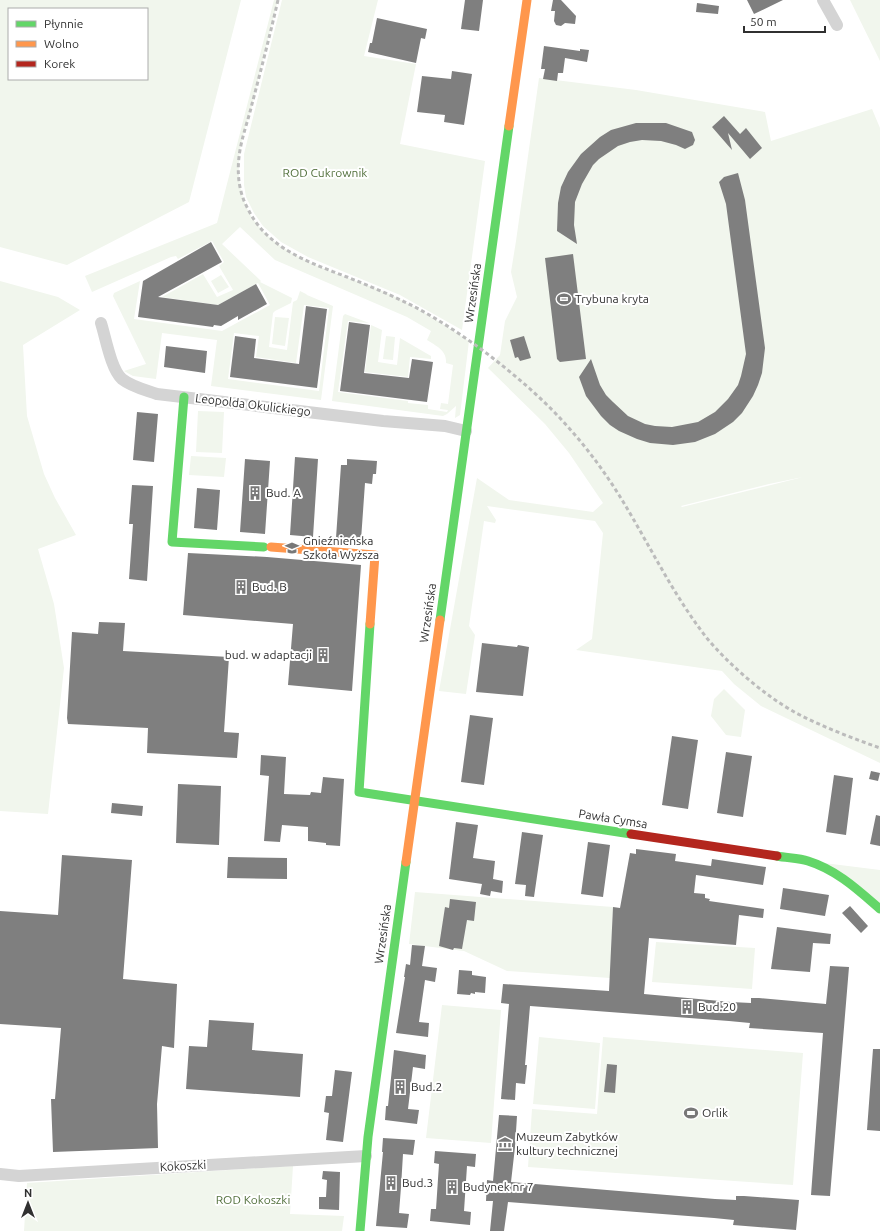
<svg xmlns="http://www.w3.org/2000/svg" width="880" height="1231" font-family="Ubuntu,sans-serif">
  <rect width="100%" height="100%" fill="#fff"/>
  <path fill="#f1f6ed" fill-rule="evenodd" d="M0,0H241L189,202L67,265L0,247ZM9,9H147V79H9Z
    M274,0H278C269,35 260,70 252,106C247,123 240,141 239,159C233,251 322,265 389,294C417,307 443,324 469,341L460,415L455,418L456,406L447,414L443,416L332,401L343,316L345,314L369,323L348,321L338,392L408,401V403L428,405V409L447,412L448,410L440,409L441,403L448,404L453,365L446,363C447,350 436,346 427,340L431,331L407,317L275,260L240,227L222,244L261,281L260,282L292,298L291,303L275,311L273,313L269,347L287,350L293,302L297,300L300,291L306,294L307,295L333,306L321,400L211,386L217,340L162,333L156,379L133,376L124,371L146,364L113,296L114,293L140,281L134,319L222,331L270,305L258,283L218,305L162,297L203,274L217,297L233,290L219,266L224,262L212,241L178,259L176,256L171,257L92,292L85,276L217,223ZM304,305L329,308L319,391L228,379L234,333L259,336L256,357L296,363Z
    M282,0H378L364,56L416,64L400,144L485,161L462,330L400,295L308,257L281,242L263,226L254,213L246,197L244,185V154Z
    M850,0H880V61Z
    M539,78L636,90L765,112L771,141L872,109L880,128V763L761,706L734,684L722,671L576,650L592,639L603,533L595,521L487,506L496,520L495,523L484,521L469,626L475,635L466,694L439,691L477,478L509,500L593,512L603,503L569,453L545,424L488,368L500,355L505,321L517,297L511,272L516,241ZM803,477L682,507L681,506L769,484Z
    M221,275L229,287L218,293L211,281Z
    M0,281L58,297L80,310L23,345L27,416L44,474L55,498L76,535L38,549L54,604L64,668L48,814L0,811Z
    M275,317L289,318L285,346L272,344Z
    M371,325L382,330L378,362L397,365L400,338L431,356V359L410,357L408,377L365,372Z
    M386,336L395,337L393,360L383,359Z
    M198,411L224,412L222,453L196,452Z
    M191,456L226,458L224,477L189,475Z
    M724,689L745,710L741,737L726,735L711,716L714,699Z
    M808,861L880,870V909Z
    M415,892L613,907L610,978L507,971L464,951L409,944Z
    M656,942L755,948L752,989L652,982Z
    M442,1005L501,1010L491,1143L426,1138Z
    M539,1037L600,1043L595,1109L533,1104Z
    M603,1037L803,1053L793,1185L528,1167L532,1109L597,1114Z
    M293,1166L290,1214L344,1216L342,1231H24L27,1183Z"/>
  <path fill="#7f7f7f" d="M465,0H483L479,31L461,29Z
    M553,0H561L576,16L575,24L565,23L561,26L556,25L554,21L555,11H551Z
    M747,0H783L754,14Z
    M697,3L719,6L718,14L696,12Z
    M377,18L427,29L425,39L421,38L416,63L368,52L370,43H372Z
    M544,46L580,51V49L589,50L587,62L565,58L563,73H558L557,81L543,79L545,69H541Z
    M452,71L472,74L464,125L444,122L445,115L417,112L422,76L451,79Z
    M724,116L740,134L746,128L762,148L750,159L728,133L732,150L712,127Z
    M636,123H666L692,132L695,140L693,145L685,149L676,145L661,141L642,140L630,142L618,146L599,159L593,165L582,184L575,202L574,225L577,244L557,231L558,203L561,187L568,172L581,154L600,137L611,130Z
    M738,173L745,200L765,348L762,373L758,385L753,396L742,413L733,422L715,434L695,442L673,445L650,443L637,439L619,431L610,425L601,416L586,396L579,377L591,359L600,385L606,395L613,402L628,416L645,424L655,426L672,427L698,422L715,412L728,399L738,385L741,376L746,354L726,204L719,182L724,177Z
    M211,242L222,262L158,297L218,305L256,284L267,304L238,320V316L221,326L214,325L213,327L138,317L143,281Z
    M573,254L586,359L560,362L557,359L545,258Z
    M306,306L327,309L317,388L230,377L235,336L256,339L254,358L299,364Z
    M349,322L370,325L364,373L409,378L412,359L433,362L427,402L340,391Z
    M524,336L531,358L520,361L518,357L515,358L510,340Z
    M166,346L207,351L205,373L164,367Z
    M137,412L158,414L154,462L133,460Z
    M295,457L318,459L313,537L290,535Z
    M245,459L270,461L265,534L240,532Z
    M347,459L377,461L376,474H373L372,484L365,483L361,540L336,538L341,465H347Z
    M132,485L153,486L147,581L129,579L133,524H129Z
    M197,488L220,490L217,530L194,528Z
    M188,553L267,557L361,565L352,691L288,685L293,624L183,615Z
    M99,622L125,623L123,651L229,657L224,732L239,733L237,758L147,753L148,728L68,724L67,718L72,632L98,634Z
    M482,643L517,647L518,645L529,647L523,696L476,692Z
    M470,715L493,718L484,785L461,782Z
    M672,736L698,740L688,809L662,805Z
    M726,752L752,756L743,817L717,813Z
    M261,755L286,757L284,794L310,795L311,792L321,793L323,777L344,779L340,846L326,845V843L308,841V827L282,825L280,842L264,841L269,776L260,775Z
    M871,771L880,773L878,781L869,779Z
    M834,775L853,778L846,835L826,832Z
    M178,784L221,786L219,845L176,843Z
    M112,803L143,806L142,816L111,813Z
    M876,815L880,816V846L870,844Z
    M456,822L478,825L473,858L495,861L493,879L503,881L502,893L491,891L490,896L480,894L482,884L449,879Z
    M522,832L543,835L534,897L525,896L526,885L515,884Z
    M588,842L610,845L603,897L581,894Z
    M636,849L676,854L675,861L711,866L712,859L766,867L763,885L696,875L694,893L705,894V898L710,899L709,901L764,909L763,918L739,915L736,945L649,938L644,994L731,1002L751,1003V998H759L826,1004L830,966L849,967L830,1196L811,1195L823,1033L749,1028L750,1023L729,1021L530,1006L525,1065H527L525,1084L516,1083L515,1100L501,1099L509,1004L501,1003L503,984L609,991L613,907L620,908L630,853L636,854Z
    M62,855L132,860L123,979L177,984L174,1048L162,1046L157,1104L158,1148L53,1152L51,1099H55L61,1028L0,1024V911L58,915Z
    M228,857L287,858V879L227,878Z
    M783,888L829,895L825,916L780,909Z
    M450,899L476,902L474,921L467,920L462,949L454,948L453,950L439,946L445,907L449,908Z
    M850,906L868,926L861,933L842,913Z
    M777,927L831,934L830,944L813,943L810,972L771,969Z
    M412,945L425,946L422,966L437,968L435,982L425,980L419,1022L429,1023L428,1037L396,1033L405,977H404L406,964L410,965Z
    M459,970L472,971V975L486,977L485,993L475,992V994L471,993L470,995L457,994Z
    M209,1020L254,1023L252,1050L303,1054L300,1097L186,1089L189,1046L207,1047Z
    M873,1049H880V1131L867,1130Z
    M394,1050L426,1055L425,1069L413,1067L408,1109L419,1110L417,1124L385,1120L386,1106H388Z
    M607,1064L617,1065L615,1093L604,1092Z
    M335,1070L352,1072L343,1142L326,1140L329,1113L324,1112L326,1096H332Z
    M499,1115L517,1116L515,1147L511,1182L715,1199L736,1200V1196H744L799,1200L796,1230L733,1225L734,1220L714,1218L508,1202L504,1231H490L493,1201H486L487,1180L493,1181Z
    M383,1138L415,1140L413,1155L403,1154L401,1187L399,1213L409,1214L407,1228L376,1226L383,1152H382Z
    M435,1151L476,1154L475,1167L467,1166L464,1211L471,1212L470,1225L430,1221L431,1209H436L439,1164L434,1163Z
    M323,1171L340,1172L339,1210L319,1209V1197H326L327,1180L322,1179Z"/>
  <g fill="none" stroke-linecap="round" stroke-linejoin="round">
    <path stroke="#d4d4d4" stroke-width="12" d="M823,0L837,25
      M101,323C106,339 111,369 122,379C132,387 146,390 157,394L383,421L445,426L466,431
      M0,1174L19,1176L366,1156"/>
    <path stroke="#63d668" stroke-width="9" d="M184,397L172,542L264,547
      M440,620L509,126
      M370,624L359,792L631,834
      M777,856C787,858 799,858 808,861C837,870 858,890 880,909
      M360,1231L368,1137L406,862"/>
    <path stroke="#ff974d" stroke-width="9" d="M509,126L527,0
      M271,547L375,555L370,624
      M406,862L440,620"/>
    <path stroke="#b3261e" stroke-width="9" d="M631,834L777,856"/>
    <path stroke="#bcbcbc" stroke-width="3" stroke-dasharray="4 3" stroke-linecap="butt" d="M278,0C270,35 261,70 252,104C248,121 241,139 239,157C237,175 239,193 248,209C267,248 308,262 347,277C370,286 393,296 415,307C456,329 495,358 529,388C564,419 594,455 619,495C648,542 672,593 706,637C729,665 764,695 796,713C823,727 852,738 880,748"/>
  </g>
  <defs>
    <symbol id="stadium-bare" viewBox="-9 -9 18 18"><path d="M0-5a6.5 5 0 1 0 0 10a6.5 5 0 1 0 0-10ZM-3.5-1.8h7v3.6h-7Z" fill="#787878" stroke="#fff" stroke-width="2.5" paint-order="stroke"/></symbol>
    <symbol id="building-bare" viewBox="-9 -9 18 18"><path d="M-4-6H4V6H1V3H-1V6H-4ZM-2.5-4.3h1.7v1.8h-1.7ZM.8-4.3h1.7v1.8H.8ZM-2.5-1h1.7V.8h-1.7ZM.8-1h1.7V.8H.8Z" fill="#787878" stroke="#fff" stroke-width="2.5" paint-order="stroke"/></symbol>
    <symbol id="university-bare" viewBox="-9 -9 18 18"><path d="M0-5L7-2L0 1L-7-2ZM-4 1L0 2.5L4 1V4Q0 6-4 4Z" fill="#787878" stroke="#fff" stroke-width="2.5" paint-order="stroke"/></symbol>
    <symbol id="museum-bare" viewBox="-9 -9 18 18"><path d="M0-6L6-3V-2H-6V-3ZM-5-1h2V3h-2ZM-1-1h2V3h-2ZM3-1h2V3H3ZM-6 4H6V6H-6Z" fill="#787878" stroke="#fff" stroke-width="2.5" paint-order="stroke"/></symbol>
  </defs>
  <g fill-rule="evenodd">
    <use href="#stadium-bare" x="554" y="289" width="20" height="20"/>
    <use href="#building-bare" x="245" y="483" width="20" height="20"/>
    <use href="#university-bare" x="282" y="538" width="20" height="20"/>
    <use href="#building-bare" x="231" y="577" width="20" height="20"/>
    <use href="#building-bare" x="313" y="645" width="20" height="20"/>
    <use href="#building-bare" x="677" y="997" width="20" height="20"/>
    <use href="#building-bare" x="390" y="1077" width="20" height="20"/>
    <use href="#stadium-bare" x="681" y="1103" width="20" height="20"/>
    <use href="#museum-bare" x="495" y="1134" width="20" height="20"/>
    <use href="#building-bare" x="381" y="1173" width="20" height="20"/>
    <use href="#building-bare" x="442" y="1177" width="20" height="20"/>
  </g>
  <g text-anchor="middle" stroke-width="4" stroke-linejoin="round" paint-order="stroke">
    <g font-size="12" fill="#516f3b" stroke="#fff">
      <text x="325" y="177">ROD Cukrownik</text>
      <text x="253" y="1204">ROD Kokoszki</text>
    </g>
    <g font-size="12" fill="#303030" stroke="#fff">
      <text transform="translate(473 293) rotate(-82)" y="4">Wrzesińska</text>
      <text transform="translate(253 405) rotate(7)" y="4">Leopolda Okulickiego</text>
      <text transform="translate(428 613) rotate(-82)" y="4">Wrzesińska</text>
      <text transform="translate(613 819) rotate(9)" y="4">Pawła Cymsa</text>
      <text transform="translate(383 934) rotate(-82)" y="4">Wrzesińska</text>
      <text transform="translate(183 1166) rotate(-3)" y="4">Kokoszki</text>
    </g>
    <g font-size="12" fill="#303030" stroke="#fff" text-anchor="start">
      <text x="575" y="303">Trybuna kryta</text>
      <text x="266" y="497">Bud. A</text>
      <text x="303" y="545">Gnieźnieńska<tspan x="303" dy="14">Szkoła Wyższa</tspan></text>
      <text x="252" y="591">Bud. B</text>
      <text x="312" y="659" text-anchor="end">bud. w adaptacji</text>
      <text x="698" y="1011">Bud.20</text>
      <text x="411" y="1091">Bud.2</text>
      <text x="702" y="1117">Orlik</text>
      <text x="516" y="1141">Muzeum Zabytków<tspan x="516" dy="14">kultury technicznej</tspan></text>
      <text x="402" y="1187">Bud.3</text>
      <text x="463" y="1191">Budynek nr 7</text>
    </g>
  </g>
  <rect x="8" y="8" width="140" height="72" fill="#ffffff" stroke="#acacac"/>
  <rect x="16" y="21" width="20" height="6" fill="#63d668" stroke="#acacac"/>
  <text x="44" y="28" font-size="12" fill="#303030">Płynnie</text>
  <rect x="16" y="41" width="20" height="6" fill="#ff974d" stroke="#acacac"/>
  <text x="44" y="48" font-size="12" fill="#303030">Wolno</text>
  <rect x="16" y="61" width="20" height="6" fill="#b3261e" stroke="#acacac"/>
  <text x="44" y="68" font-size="12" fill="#303030">Korek</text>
  <g transform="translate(28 1203)" stroke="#ffffff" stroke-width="3" paint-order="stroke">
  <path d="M0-3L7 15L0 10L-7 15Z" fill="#303030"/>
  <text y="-6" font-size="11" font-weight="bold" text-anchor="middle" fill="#303030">N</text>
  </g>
  <path d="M744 26v6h81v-6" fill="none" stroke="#303030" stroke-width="2"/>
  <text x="750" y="26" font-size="12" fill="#303030" stroke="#ffffff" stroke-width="3" paint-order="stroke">50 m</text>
</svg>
